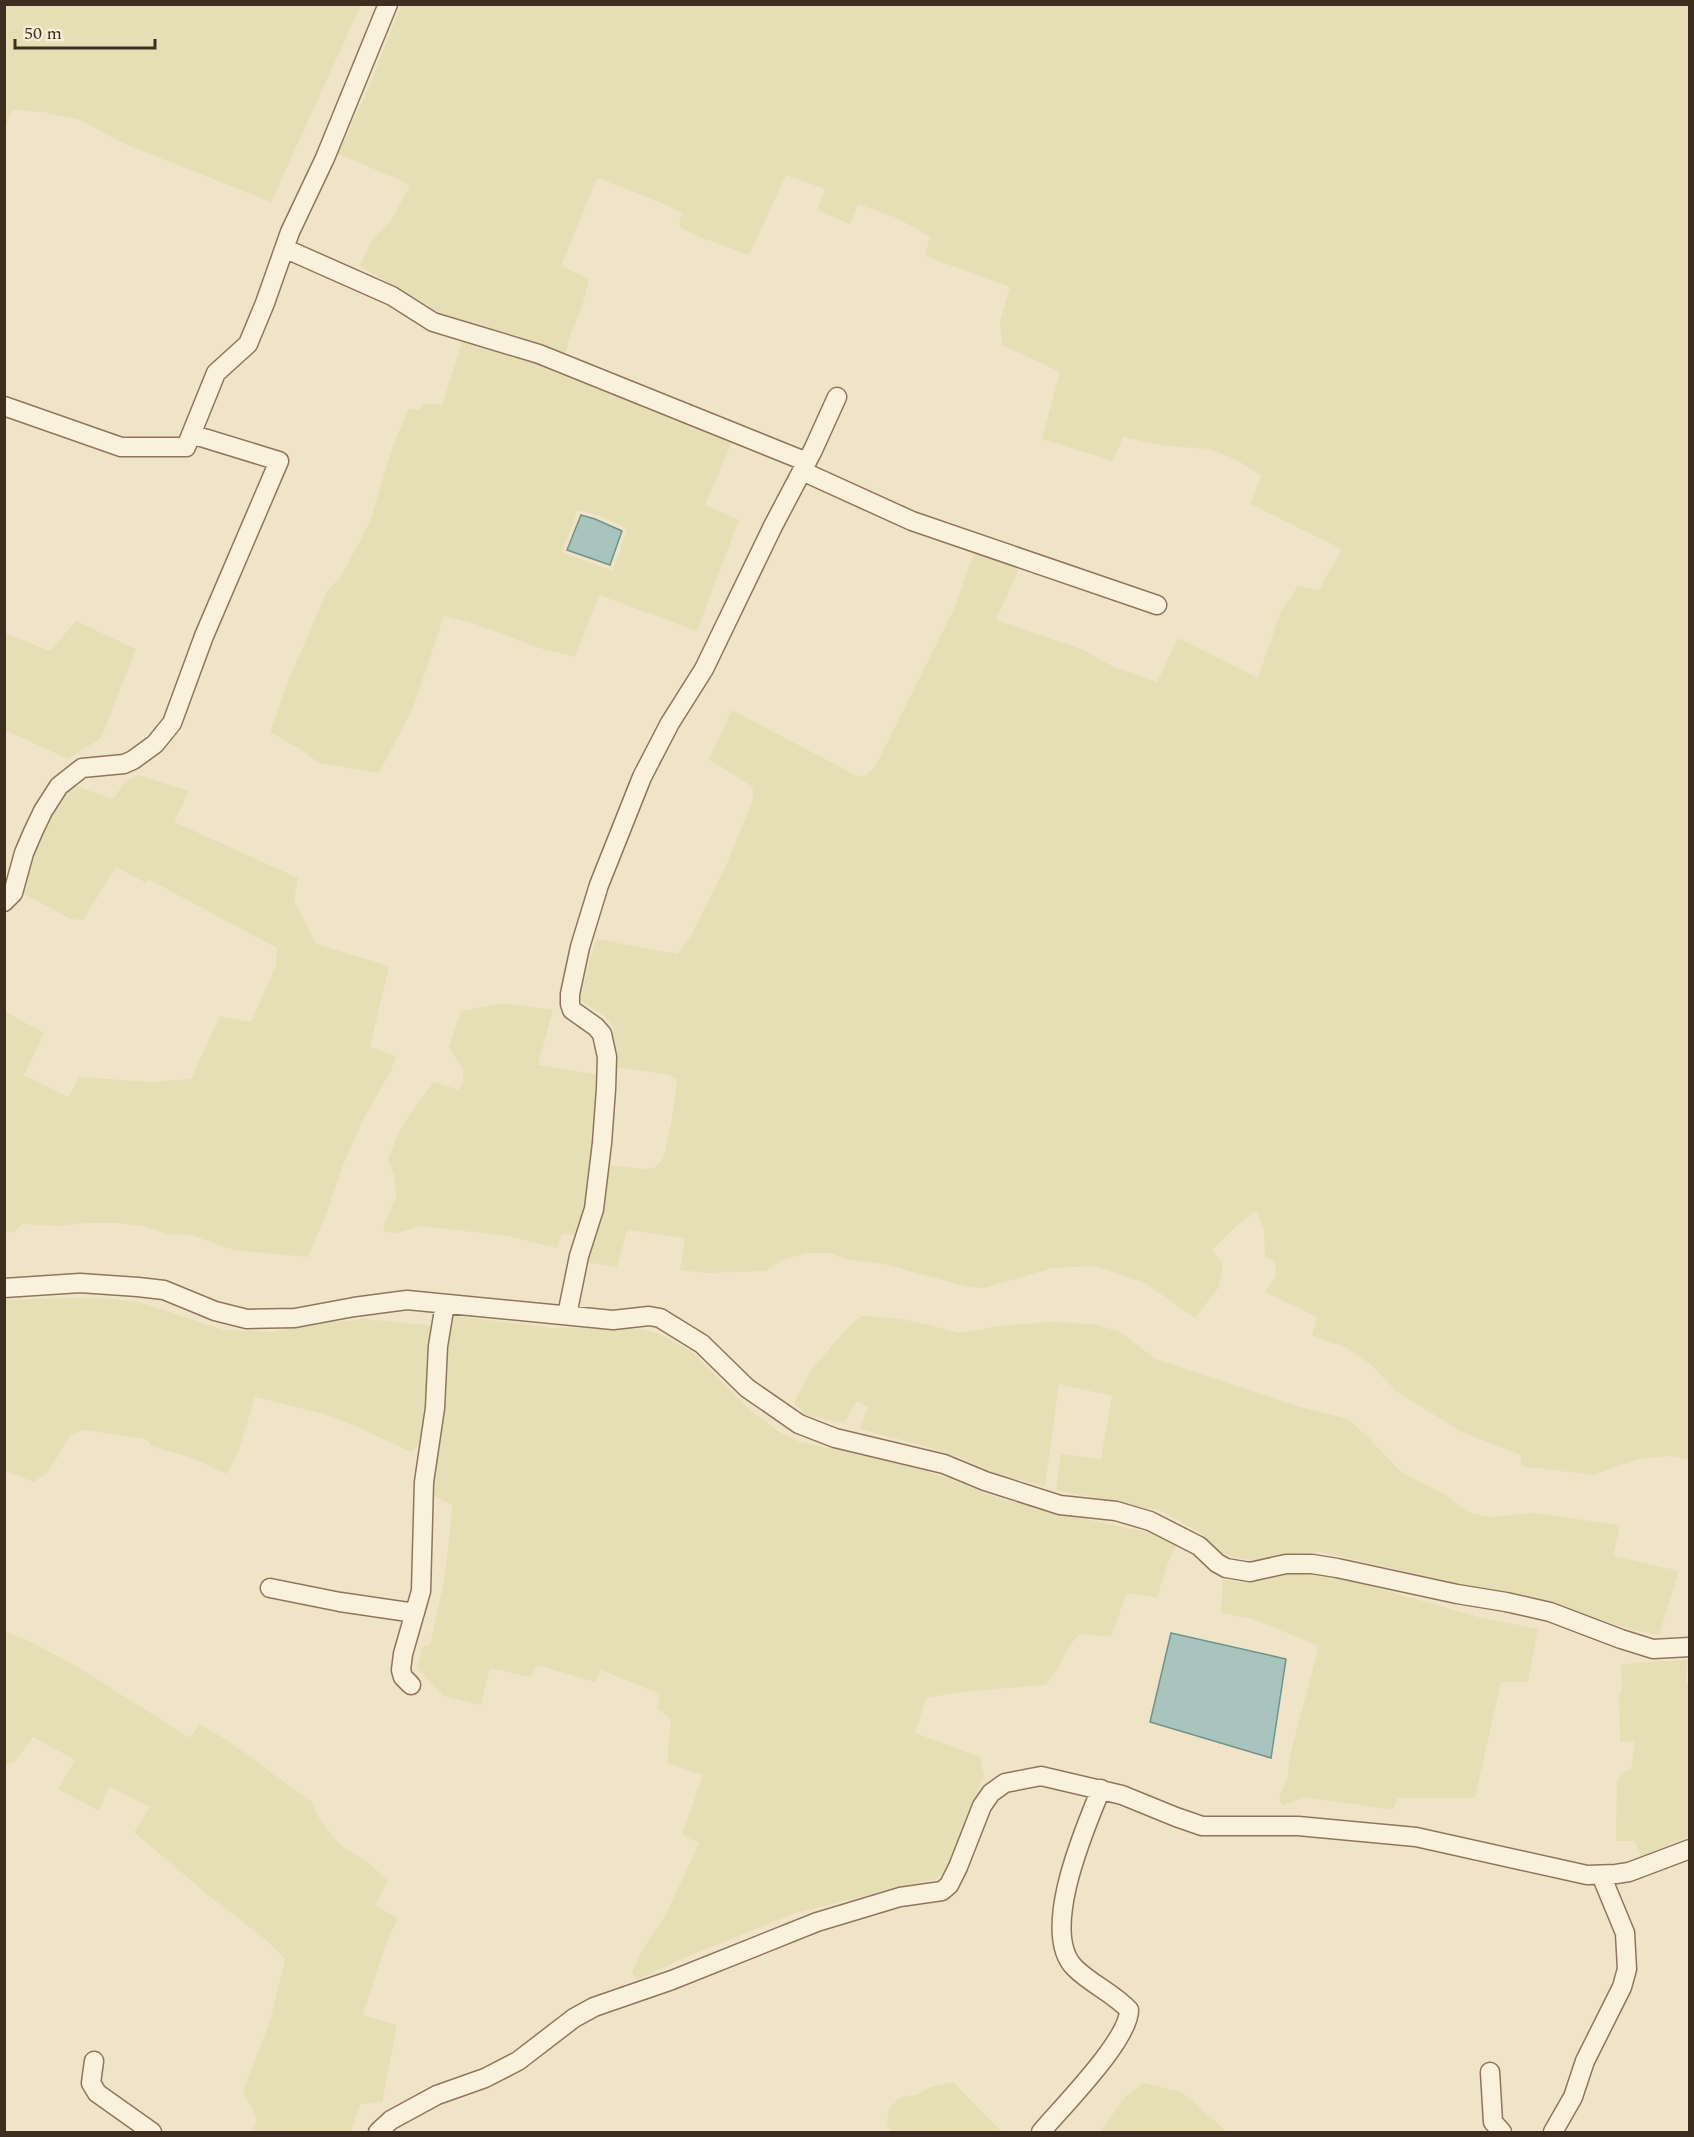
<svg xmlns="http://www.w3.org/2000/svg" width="1694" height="2137" font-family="Spectral,serif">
  <rect width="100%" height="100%" fill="#f0e4c8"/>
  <path fill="#e6deb5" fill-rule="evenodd" d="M5,4H361V5L271,202L127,145L78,119L42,112L12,110L5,128Z
    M401,5H1689V1460L1669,1456L1638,1459L1593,1475L1521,1466V1455L1462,1432L1397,1392L1370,1364L1345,1347L1312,1336L1317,1317L1265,1292L1276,1276L1275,1261L1265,1257L1264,1231L1256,1211L1241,1222L1212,1250L1223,1265L1219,1287L1195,1318L1145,1283L1095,1266L1053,1268L984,1288L968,1287L884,1264L845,1259L831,1253H807L784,1259L765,1271L706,1273L680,1270L685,1238L627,1230L617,1267L587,1262L605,1165L644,1169L656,1167L663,1159L672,1119L677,1080L670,1075L616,1067L612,1025L604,1016L584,1003L581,996L586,975L596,939L677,954L691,936L724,870L753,800V787L709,759L732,710L859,777L866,775L875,767L954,609L976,548L1021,564L996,620L1081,649L1114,667L1157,682L1178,638L1258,678L1280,613L1298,586L1319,590L1342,549L1250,504L1261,476L1237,460L1210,449L1165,446L1123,437L1113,461L1042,439L1060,372L1002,345L1000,321L1010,287L925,256L930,237L897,218L858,204L850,224L817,210L825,189L786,175L749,255L697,236L681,228L679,222L682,213L657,201L597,178L561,266L589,279L582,307L571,333L564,358L433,313L429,306L360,266L372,240L391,220L410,186L398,179L338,154L369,87Z
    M463,340L544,364L732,442L705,505L739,520L697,631L599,595L575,657L545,650L472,623L444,616L413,708L379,773L319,763L300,749L270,732L287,684L327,591L341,576L370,522L394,442L409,409L420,410L424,403L442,405ZM578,510L603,517L627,529L613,571L562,552Z
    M76,621L136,649L101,738L68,759L5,730V633L50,651Z
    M138,775L189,791L174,822L298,878L294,900L316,944L389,966L370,1047L396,1056L391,1071L364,1118L343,1165L327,1212L308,1257L234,1250L191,1235L168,1234L143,1226L118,1223H86L60,1226L22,1224L13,1233L4,1231V1011L44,1033L24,1075L68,1097L79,1077L152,1082L191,1079L220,1016L251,1022L276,966L277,948L148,879L146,883L116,867L83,920L71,919L22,893L28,865L39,837L70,784L113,799L125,782Z
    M503,1003L553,1010L538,1065L599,1075L586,1209L576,1236L562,1233L557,1248L506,1236L422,1226L396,1233L385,1232L383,1226L396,1198L394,1175L388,1160L397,1136L410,1114L434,1082L459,1090L463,1081V1069L449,1047L461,1011Z
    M71,1298L114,1299L142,1303L224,1330L272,1332L313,1324L365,1319L434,1326L429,1401L423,1437L416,1448L411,1452L358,1427L323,1414L255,1397L239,1450L227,1474L192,1458L151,1446L146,1439L84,1430L70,1436L49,1471L34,1482L5,1471L4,1300Z
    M448,1315L552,1328L641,1329L660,1334L693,1353L751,1411L781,1433L800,1442L897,1462L944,1477L995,1497L1047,1511L1155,1534L1178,1543L1168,1562L1157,1598L1127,1593L1111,1637L1079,1634L1068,1648L1057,1670L1046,1685L960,1692L926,1698L915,1733L980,1757L984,1775L955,1850L942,1874L935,1879L795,1913L679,1960L637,1980L632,1972L644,1947L665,1916L699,1843L682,1835L703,1775L667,1763L671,1719L657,1709L660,1694L601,1670L595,1682L537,1665L531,1677L490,1668L481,1705L444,1696L417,1668L423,1646L430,1645L444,1581L450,1533L452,1505L430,1494Z
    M861,1316L902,1319L961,1333L999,1326L1052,1322L1092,1324L1120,1332L1156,1359L1300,1407L1348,1419L1368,1437L1401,1472L1446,1495L1468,1512L1491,1517L1533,1513L1620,1525L1613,1556L1679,1571L1659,1635L1632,1630L1550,1604L1413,1576L1395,1569L1320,1552L1296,1553L1264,1561L1235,1558L1210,1547L1201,1533L1158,1510L1056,1490L1061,1454L1101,1459L1112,1396L1059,1384L1045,1486L991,1473L962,1458L924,1446L860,1429L868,1407L857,1401L844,1423L805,1415L794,1402L812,1369L850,1325Z
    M1307,1572L1345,1579L1478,1617L1538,1629L1528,1682H1501L1475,1798H1398L1393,1810L1305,1797L1282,1806L1279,1798L1288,1776L1290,1755L1319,1646L1252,1619L1221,1613L1223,1579L1238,1582L1257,1581L1288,1573Z
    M5,1631L29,1641L76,1666L190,1738L200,1724L231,1743L312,1802L319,1818L339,1844L370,1864L388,1881L375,1906L398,1918L385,1947L363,2015L397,2025L382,2102L360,2104L351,2132H251L257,2119L243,2091L271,2018L285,1959L266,1940L207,1894L134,1832L150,1807L109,1787L99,1811L58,1789L75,1760L33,1737L14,1763L5,1764Z
    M1687,1660L1686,1683L1690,1684L1689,1837L1641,1856L1634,1841H1616L1617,1779L1623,1773L1631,1769L1635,1741L1620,1742L1619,1696L1622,1689L1621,1664Z
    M953,2082L1002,2132H890L887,2122L889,2108L901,2097L916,2095L931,2087Z
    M1143,2083L1182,2092L1227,2132H1100L1125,2097Z"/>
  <path fill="#a9c4bc" stroke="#6f938a" stroke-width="1.5" d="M581,515L595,519L622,531L610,565L567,550Z
    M1171,1633L1286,1659L1271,1758L1150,1722Z"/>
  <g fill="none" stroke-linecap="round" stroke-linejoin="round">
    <defs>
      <path id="street" d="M286,249L392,296L433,322L539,354L807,462
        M4,406L121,447H186L216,373L248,344L265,303L290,232L325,158L388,4
        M802,471L912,521L1157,605
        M4,902L13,893L24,853L33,832L43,811L59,786L82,768L124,764L133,760L155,744L172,723L204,636L279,461L191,434
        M4,1288L80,1283L138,1287L164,1290L215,1311L247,1319L295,1318L354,1307L407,1300L613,1320L649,1316L660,1318L702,1344L747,1388L799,1424L835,1438L944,1464L985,1481L1060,1505L1116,1511L1150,1521L1199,1546L1217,1563L1226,1568L1250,1572L1286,1564H1312L1337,1568L1457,1594L1506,1602L1550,1612L1621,1639L1653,1649L1690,1647
        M567,1315L579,1256L594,1209L602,1143L606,1089L607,1057L602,1034L596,1027L572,1010L570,1004V994L580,947L599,885L642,777L670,723L704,669L773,526L813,450L837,397
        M270,1588L340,1602L415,1613
        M411,1685L403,1677L401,1670L403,1654L421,1591L424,1482L435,1408L438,1346L445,1304
        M94,2061L91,2083L97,2093L152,2132
        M1490,2072L1493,2122L1502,2132
        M378,2132L391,2120L437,2095L485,2078L518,2061L574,2018L594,2007L672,1980L817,1922L900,1897L942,1891L949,1885L958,1867L982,1806L991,1793L1005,1783L1041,1776L1122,1795L1176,1817L1202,1826H1298L1416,1837L1587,1875L1616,1874L1629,1872L1690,1849
        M1041,2132C1062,2107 1129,2040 1129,2010C1113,1993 1091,1984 1075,1968C1039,1933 1085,1828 1101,1789
        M1553,2132L1573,2097L1585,2061L1622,1987L1627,1969L1625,1933L1601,1875"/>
    </defs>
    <use href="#street" stroke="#8d765c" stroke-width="21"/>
    <use href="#street" stroke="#faf1dc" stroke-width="18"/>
  </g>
  <rect width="1694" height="2137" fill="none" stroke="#3d2e20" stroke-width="12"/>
  <path d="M15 39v9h140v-9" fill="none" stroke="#3d2e20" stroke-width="3"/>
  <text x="24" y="39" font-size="18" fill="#3d2e20" stroke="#f7eed8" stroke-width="4.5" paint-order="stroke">50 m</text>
</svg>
